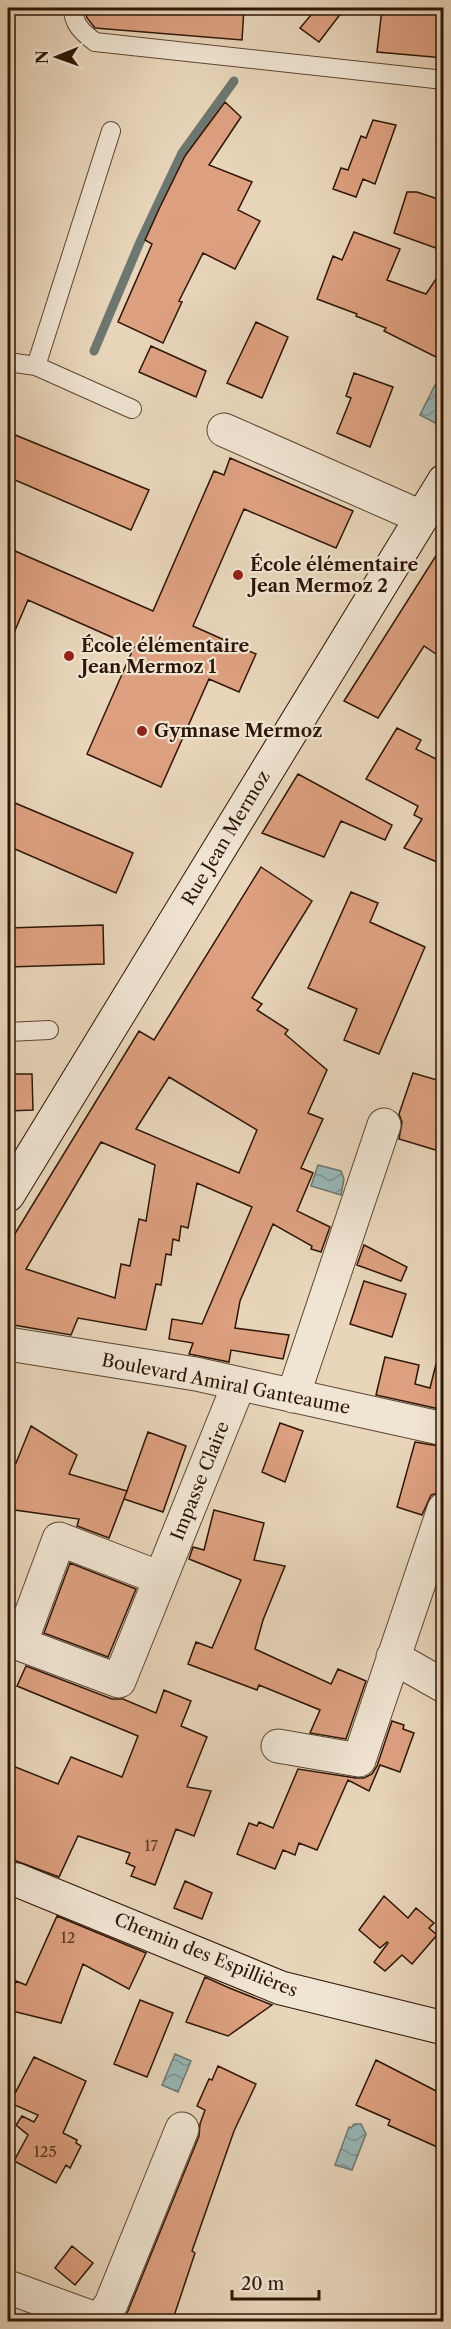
<svg xmlns="http://www.w3.org/2000/svg" width="451" height="2329" font-family="'Libre Caslon Text',serif">
  <defs>
    <pattern id="water-waves" width="16" height="10" patternUnits="userSpaceOnUse" patternTransform="scale(1.5)"><rect width="16" height="10" fill="#99b7b8"/><path d="M0 5q4-4 8 0t8 0" fill="none" stroke="#7d9494"/></pattern>
  </defs>
  <rect width="100%" height="100%" fill="#e8d5ba"/>
  <filter id="stains"><feTurbulence type="fractalNoise" baseFrequency=".00333" numOctaves="4"/><feColorMatrix values="0 0 0 0 .2 0 0 0 0 .09 0 0 0 0 .02 0 0 0 .5 -.17"/></filter>
  <radialGradient id="worn" r=".72"><stop offset=".6" stop-color="#630" stop-opacity="0"/><stop offset="1" stop-color="#630" stop-opacity=".3"/></radialGradient>
  <path fill="url(#water-waves)" stroke="#6e7771" stroke-width="1.5" d="M435,385L443,390V407L435,423L420,415Z
    M318,1165L341,1171L344,1179L341,1195L311,1186Z
    M175,2054L191,2061L178,2092L162,2085Z
    M354,2124H361L366,2134L352,2170L335,2165L349,2127L351,2128Z"/>
  <g fill="none" stroke-linecap="round" stroke-linejoin="round">
    <path stroke="#6e7771" stroke-width="9" d="M94,351L140,242L182,153L234,81"/>
  </g>
  <path fill="#dda080" stroke="#2e1606" stroke-width="1.5" fill-rule="evenodd" d="M84,8H244L242,40L95,28L87,18Z
    M317,8H345L319,42L300,28Z
    M382,9L444,15V58L377,52Z
    M225,102L241,117L209,165L252,182L238,210L260,221L235,269L203,253L179,301L182,302L163,343L118,322L152,244L145,240L160,207L185,156Z
    M373,120L396,125L375,184L363,179L356,197L333,189L341,168L348,170L361,136L366,138Z
    M407,192H417L444,201V251L394,233Z
    M354,232L400,249L387,280L426,294L444,267V361L384,331L386,328L356,316L357,314L317,299L333,256L342,260Z
    M256,322L288,337L262,398L227,383Z
    M151,346L206,371L196,397L139,372Z
    M354,373L393,387L370,447L337,433L351,398L346,396Z
    M8,432L149,490L131,530L8,477Z
    M230,458L353,511L336,548L244,509L193,626L256,654L239,692L209,679L161,787L87,754L134,647L28,600L8,647V548L153,611L214,471L224,475Z
    M444,543V638L436,654L424,646L378,718L344,701Z
    M397,728L421,740L416,749L444,763V865L404,848L422,819L414,815L418,806L366,779Z
    M298,774L392,825L385,840L341,821L324,857L262,833Z
    M8,800L133,853L116,893L8,846Z
    M261,867L312,901L252,998L262,1004L257,1010L288,1030L285,1034L327,1070L308,1113L323,1119L301,1168L313,1173L297,1211L330,1227L321,1252L311,1249L312,1246L273,1224L240,1301L235,1328L289,1335L283,1359L231,1350L229,1362L189,1354L193,1343L169,1339L172,1319L202,1324L252,1207L197,1183L188,1228L181,1226L179,1241L173,1239L171,1255L166,1254L161,1285L156,1284L146,1330L78,1318L71,1335L8,1324V1245L139,1031L154,1040ZM169,1077L257,1130L239,1173L136,1129ZM101,1142L155,1165L146,1221L139,1219L130,1266L121,1264L115,1298L26,1269Z
    M351,892L378,903L370,922L425,947L379,1054L344,1040L357,1009L308,988Z
    M103,925L104,964L8,967V928Z
    M413,1073L444,1082V1137L439,1151L399,1139L402,1122L399,1114Z
    M8,1074H32L33,1110L8,1111Z
    M364,1245L407,1267L401,1281L357,1265Z
    M364,1281L406,1294L392,1337L350,1324Z
    M385,1357L419,1365L415,1384L430,1388L436,1364L444,1365V1410L376,1395Z
    M280,1423L303,1431L285,1482L262,1472Z
    M31,1426L77,1455L69,1474L127,1491L109,1538L77,1526L79,1519L8,1509V1460L16,1463Z
    M148,1432L186,1446L163,1512L124,1499Z
    M415,1442L444,1447V1491L431,1495L422,1515L397,1507Z
    M214,1510L264,1523L254,1560L285,1566L263,1620L255,1649L331,1684L338,1669L366,1681L346,1739L310,1733L320,1710L259,1685L257,1690L188,1664L196,1642L212,1648L241,1580L189,1559L193,1547L204,1550Z
    M70,1563L136,1589L108,1657L44,1633Z
    M26,1666L112,1699H123L156,1713L164,1690L191,1701L181,1726L207,1737L187,1787L211,1791L194,1836L176,1829L155,1885L131,1876L135,1867L126,1863L130,1853L78,1836L59,1877L8,1858V1764L58,1784L71,1757L122,1777L138,1736L17,1686Z
    M392,1721L404,1725L403,1729L414,1733L400,1772L380,1765L369,1791L348,1780L317,1850L299,1843L295,1855L283,1850L275,1869L237,1854L249,1823L257,1826L259,1822L273,1828L298,1769L356,1778H364L372,1774L377,1766Z
    M185,1881L212,1893L202,1919L174,1908Z
    M384,1896L408,1918L416,1908L434,1923L429,1928L437,1935L412,1964L402,1955L385,1971L374,1962L388,1943L387,1942L380,1948L359,1930Z
    M57,1916L146,1953L129,1989L83,1964L61,2023L8,2010V2001L16,1981L26,1985Z
    M205,1977L227,1987L272,2005L228,2036L186,2022Z
    M140,2000L173,2013L147,2077L114,2064Z
    M34,2057L86,2081L63,2133L77,2140L76,2143L81,2146L70,2168L66,2165L56,2183L14,2161L28,2135L16,2125L22,2116L34,2122L38,2115L10,2103Z
    M376,2060L444,2095V2150L388,2125L390,2120L356,2105Z
    M218,2066L256,2084L234,2131L192,2251L195,2253L172,2322H122L128,2311L199,2136L200,2124L205,2110L197,2106L209,2079L212,2080Z
    M72,2246L93,2263L75,2285L55,2268Z"/>
  <g fill="none" stroke-linecap="round" stroke-linejoin="round">
    <defs>
      <path id="lane" d="M73,8C73,24 82,32 95,42L444,80
        M8,362L36,366L132,409
        M36,366L111,131
        M8,1032L49,1030"/>
      <path id="street" d="M224,430L421,517
        M8,1344L196,1374L444,1429
        M293,1396L384,1125
        M160,1578L59,1539L20,1644L119,1681L239,1384
        M393,1657L444,1686
        M278,1746L359,1760L444,1509
        M8,2287L87,2316L101,2318L111,2304L182,2129"/>
      <path id="secondary" d="M8,1195L444,481
        M8,1879L17,1880L281,1988L444,2028"/>
    </defs>
    <use href="#lane" stroke="#5c4633" stroke-width="20"/>
    <use href="#street" stroke="#5c4633" stroke-width="35"/>
    <use href="#secondary" stroke="#2e1606" stroke-width="35"/>
    <use href="#lane" stroke="#f0e4d2" stroke-width="18"/>
    <use href="#street" stroke="#f0e4d2" stroke-width="33"/>
    <use href="#secondary" stroke="#f0e4d2" stroke-width="33"/>
  </g>
  <g fill="#8f2418" stroke="#f0e4d2" stroke-width="2">
    <circle cx="238" cy="575" r="6"/>
    <circle cx="69" cy="656" r="6"/>
    <circle cx="142" cy="731" r="6"/>
  </g>
  <g text-anchor="middle" stroke-width="4.5" stroke-linejoin="round" paint-order="stroke">
    <g font-size="15" fill="#5a3824">
      <text x="151" y="1851">17</text>
      <text x="68" y="1943">12</text>
      <text x="45" y="2157">125</text>
    </g>
    <g font-size="18" font-weight="bold" fill="#2e1606" stroke="#f0e4d2" text-anchor="start">
      <text x="250" y="571">École élémentaire<tspan x="250" dy="21">Jean Mermoz 2</tspan></text>
      <text x="81" y="652">École élémentaire<tspan x="81" dy="21">Jean Mermoz 1</tspan></text>
      <text x="154" y="737">Gymnase Mermoz</text>
    </g>
    <g font-size="18" fill="#2e1606" stroke="#f0e4d2">
      <text transform="translate(226 838) rotate(-59)" y="6">Rue Jean Mermoz</text>
      <text transform="translate(226 1384) rotate(11)" y="6">Boulevard Amiral Ganteaume</text>
      <text transform="translate(200 1481) rotate(-68)" y="6">Impasse Claire</text>
      <text transform="translate(206 1955) rotate(22)" y="6">Chemin des Espillières</text>
    </g>
  </g>
  <rect width="451" height="2329" fill="none" stroke="#e8d5ba" stroke-width="30"/>
  <rect x="9" y="9" width="433" height="2311" fill="none" stroke="#2e1606" stroke-width="3"/>
  <rect x="15" y="15" width="421" height="2299" fill="none" stroke="#2e1606" stroke-width="1.5"/>
  <g transform="translate(57 57) rotate(269)" stroke="#f0e4d2" stroke-width="4.5" paint-order="stroke">
  <path d="M0-4.5L10 22L0 15L-10 22Z" fill="#2e1606"/>
  <text y="-9" font-size="16" font-weight="bold" text-anchor="middle" fill="#2e1606">N</text>
  </g>
  <path d="M232 2290v9h87v-9" fill="none" stroke="#2e1606" stroke-width="3"/>
  <text x="241" y="2290" font-size="18" fill="#2e1606" stroke="#f0e4d2" stroke-width="4.5" paint-order="stroke">20 m</text>
  <rect width="100%" height="100%" filter="url(#stains)"/>
  <rect width="100%" height="100%" fill="url(#worn)"/>
</svg>
